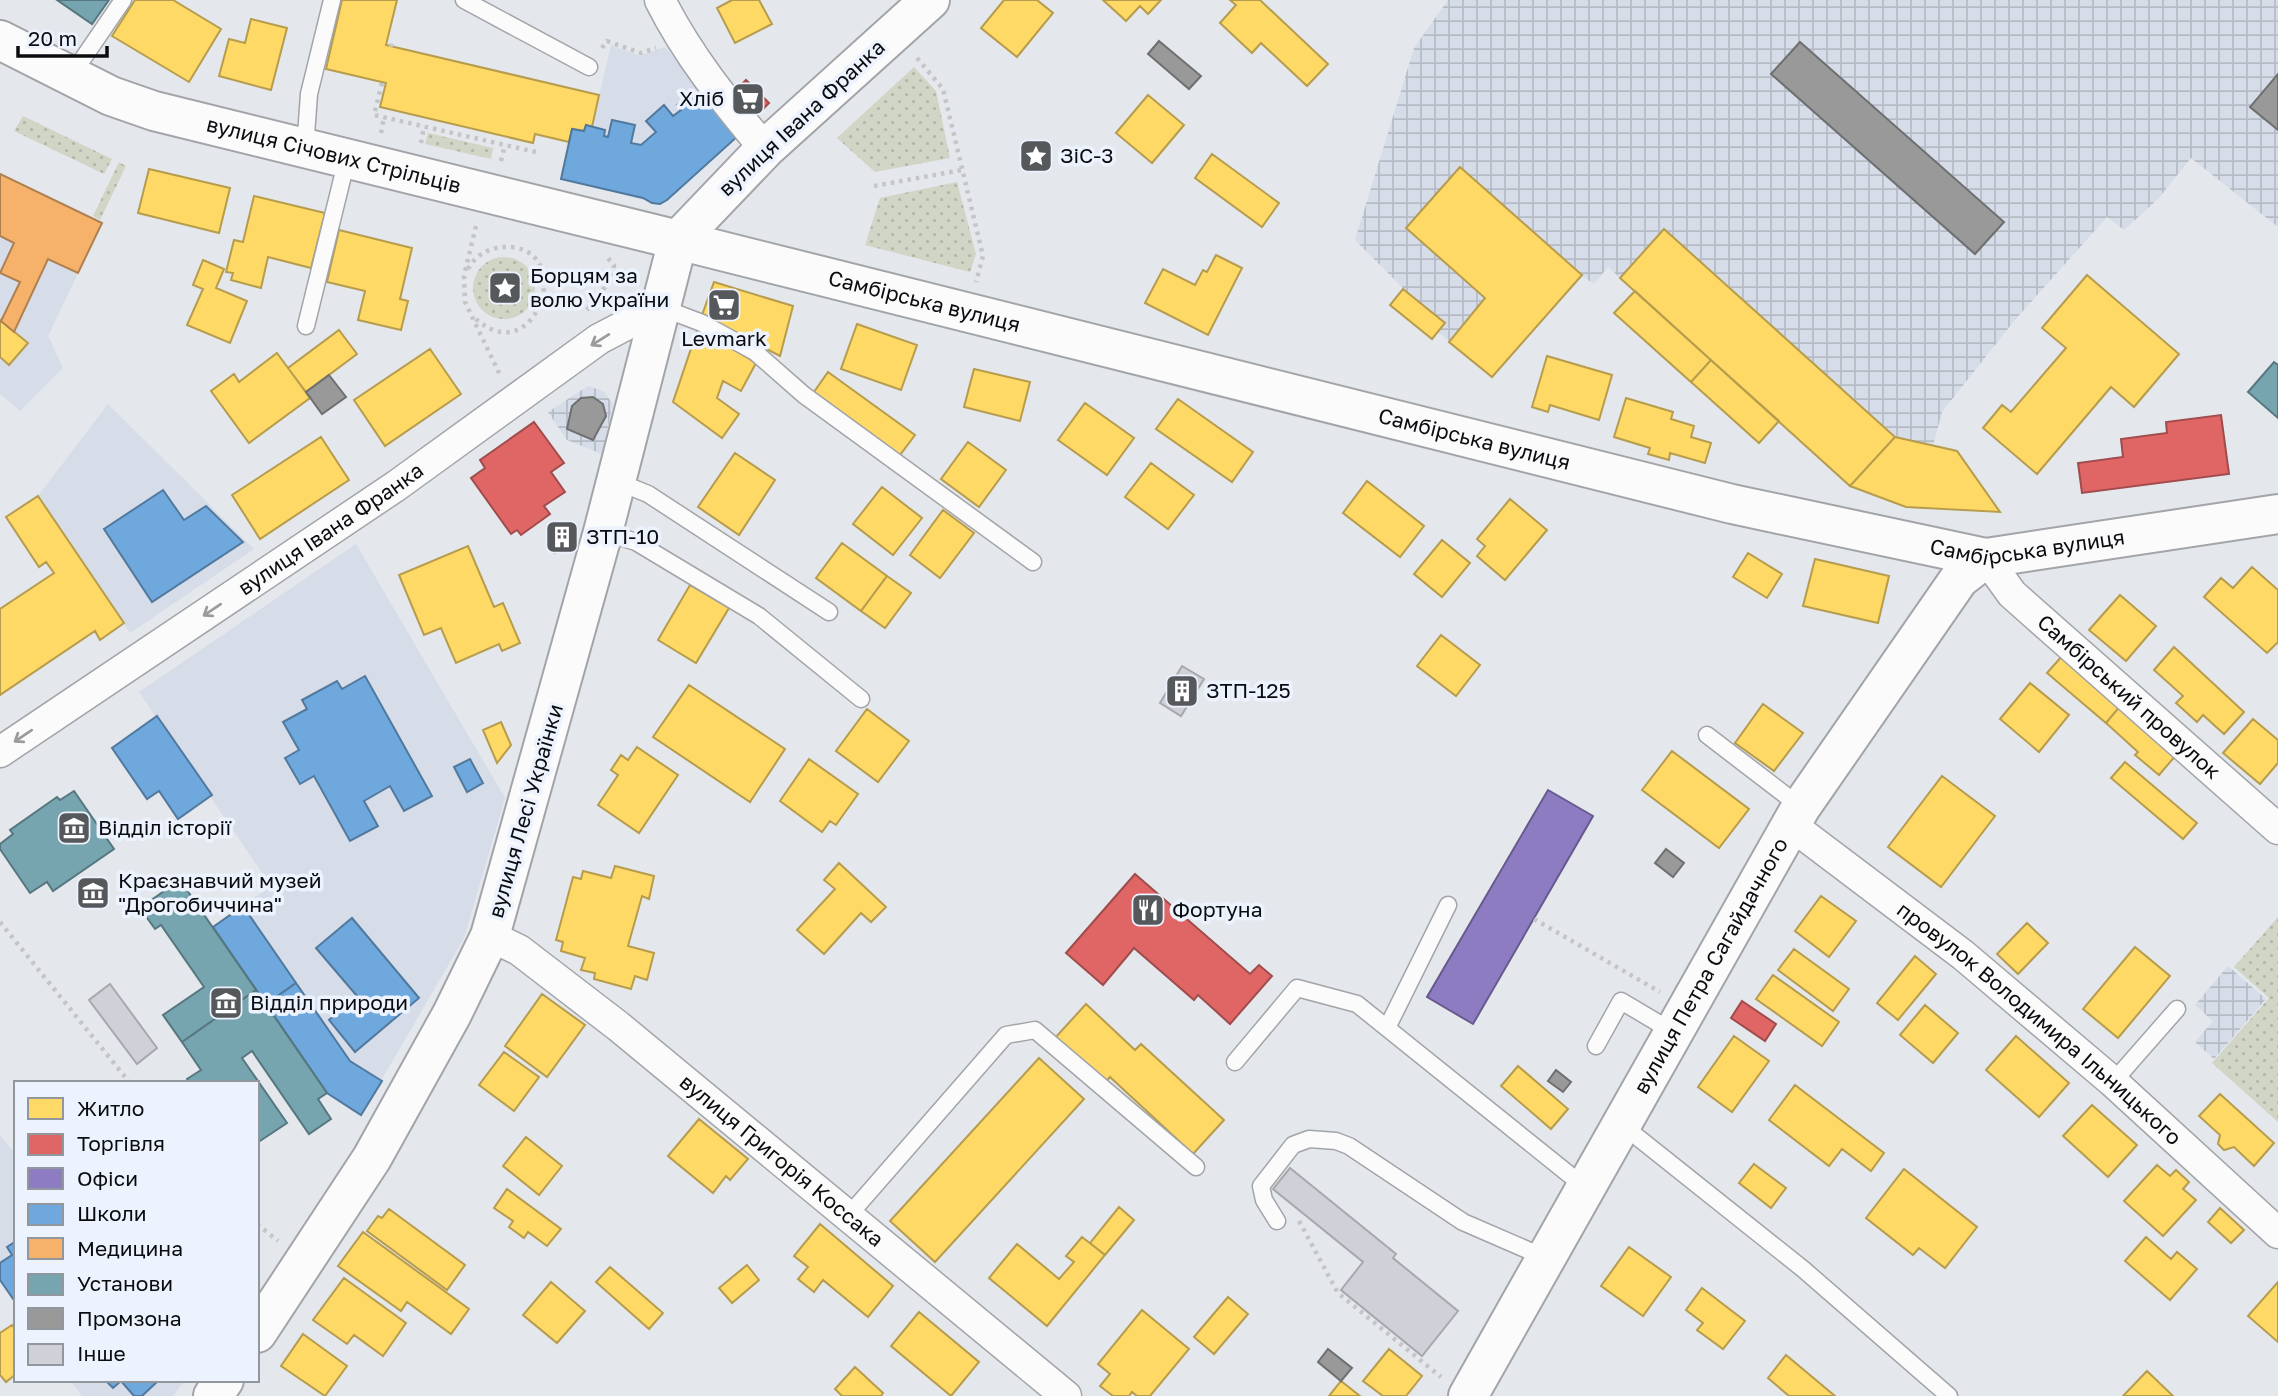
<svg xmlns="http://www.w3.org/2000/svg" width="2278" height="1396" font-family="'Golos Text',sans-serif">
  <defs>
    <pattern id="industrial-grid" width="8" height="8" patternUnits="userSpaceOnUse" patternTransform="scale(1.75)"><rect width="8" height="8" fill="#d6dce8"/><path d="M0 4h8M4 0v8" fill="none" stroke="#b6bcc6"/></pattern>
    <pattern id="grass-dots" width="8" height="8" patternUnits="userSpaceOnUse" patternTransform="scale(1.75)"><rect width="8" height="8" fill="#d0d5c5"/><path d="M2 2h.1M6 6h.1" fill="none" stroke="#b1b6a8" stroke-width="1.8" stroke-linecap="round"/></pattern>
  </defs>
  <rect width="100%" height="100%" fill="#e4e7ec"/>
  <path fill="#d6dce8" d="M611,45L640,56L665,47L739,135L660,204L561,179L572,129L592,126Z
    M0,174L102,223L48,336L63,368L20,411L0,394Z
    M108,404L254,549L130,633L38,496Z
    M356,544L505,798L464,938L361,1115L327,1093L213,927L271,886L139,692Z
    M0,1135L16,1155V1303L0,1280Z
    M70,1380H185L173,1396H82Z"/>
  <path fill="url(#industrial-grid)" d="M1448,0H2278V227L2191,158L2158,199L2124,230L2107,217L2014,321L1942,412L1933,446L1895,437L1850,486L1608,267L1594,284L1582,276L1492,377L1438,332L1432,339L1390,305L1403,288L1355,240L1414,48Z
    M588,386L603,391L613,404L602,454L567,440L548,412Z
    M2228,966L2266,999L2214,1059L2195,1042L2213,1021L2195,1005Z"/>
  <path fill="url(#grass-dots)" d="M914,67L936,91L950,158L875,172L837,138Z
    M23,116L112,159L104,174L14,131Z
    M428,133L493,148L491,159L425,144Z
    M119,162L126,166L100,220L93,216Z
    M957,182L976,254L970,272L865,245L880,198Z
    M473 288a31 31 0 1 1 62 0a31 31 0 1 1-62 0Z
    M2278,917V1122L2212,1063L2269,998L2234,967Z"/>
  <path fill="#ffd966" stroke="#b69c4c" stroke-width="2" d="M135,0H173L221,29L189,82L112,36Z
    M342,0H397L386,45L599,95L592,127L586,125L584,131L572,129L569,142L535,134L533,143L380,107L386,83L326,69Z
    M732,0H759L772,24L735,43L717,8Z
    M1004,0H1037L1053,13L1017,57L981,28Z
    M1103,0H1161L1148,14L1140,6L1126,21Z
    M1230,0H1260L1328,64L1307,86L1261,43L1252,53L1220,23L1236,5Z
    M251,19L287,28L271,90L219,76L229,39L245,43Z
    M1148,95L1184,125L1152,163L1116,133Z
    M1212,154L1279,203L1262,227L1195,178Z
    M1460,167L1582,275L1492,377L1449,342L1485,298L1406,228Z
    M149,169L230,188L219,233L138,213Z
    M254,196L325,213L311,268L268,257L261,288L231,280L233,273L226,272L234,240L243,242Z
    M1664,229L1895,437L1850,486L1620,278Z
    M339,230L412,248L400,299L408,301L401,330L358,320L365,291L327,282Z
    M1216,255L1242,268L1208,335L1145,303L1163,269L1195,285L1203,270L1207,272Z
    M203,260L224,269L216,288L247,301L230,343L187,325L203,289L193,285Z
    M2087,275L2179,354L2134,407L2111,387L2037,474L1983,428L2002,405L2011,412L2066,348L2042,328Z
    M714,282L793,306L780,356L702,315Z
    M1403,289L1445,323L1432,339L1390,305Z
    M1635,291L1711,360L1691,382L1614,313Z
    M0,320L28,343L9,365L0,357Z
    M857,324L917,345L901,390L841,369Z
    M698,328L756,363L741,391L723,381L717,398L739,414L722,438L673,402Z
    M339,330L357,354L306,392L288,368Z
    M430,349L461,394L385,446L354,400Z
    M277,353L310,398L249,443L211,391L234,374L239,382Z
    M1547,356L1612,375L1599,420L1550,405L1548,412L1532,407Z
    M1711,360L1779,421L1759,443L1691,382Z
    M974,369L1030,382L1020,421L964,407Z
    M828,372L915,435L900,455L814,392Z
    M1626,398L1673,412L1671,419L1694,426L1691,437L1711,443L1705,463L1670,453L1669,460L1648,454L1650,448L1614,437Z
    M1178,399L1253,452L1232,482L1156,429Z
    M1085,403L1134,438L1107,475L1058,440Z
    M321,437L349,480L260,539L232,495Z
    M1895,437L1957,451L2000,512L1906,507L1850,486Z
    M968,442L1006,470L979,507L941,479Z
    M735,453L775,480L739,535L698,507Z
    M1151,463L1194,495L1168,529L1125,497Z
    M1367,481L1424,526L1400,557L1343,513Z
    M882,487L922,518L893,555L853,524Z
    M38,496L124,623L100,640L95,631L0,695V609L54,573L46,562L39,567L6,517Z
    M1510,499L1547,530L1505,580L1477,556L1485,546L1477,539Z
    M943,510L974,533L940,578L910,555Z
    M1442,540L1470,563L1442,597L1414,574Z
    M842,543L887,576L861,611L816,578Z
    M468,546L494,607L503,603L520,643L502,651L499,644L456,663L441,628L424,635L399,575Z
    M1748,553L1782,574L1767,598L1733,577Z
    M1815,559L1889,576L1878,623L1803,606Z
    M2252,567L2278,590V642L2267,653L2204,597L2221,578L2233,588Z
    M887,576L911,593L885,628L861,611Z
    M690,585L729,608L696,663L658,640Z
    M2120,595L2156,626L2126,661L2089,630Z
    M1441,635L1480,665L1456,696L1417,666Z
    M2174,647L2244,712L2224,734L2203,715L2197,722L2176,703L2183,696L2154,670Z
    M2063,655L2121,705L2106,723L2047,673Z
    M2030,683L2069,715L2039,752L2000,719Z
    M689,685L785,749L750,802L653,737Z
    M1763,704L1803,733L1774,771L1735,743Z
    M2121,705L2177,754L2159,775L2135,755L2138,752L2106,723Z
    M867,709L909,741L878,782L836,751Z
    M2253,719L2278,740V763L2260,784L2223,753Z
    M501,722L511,745L497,763L483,730Z
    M637,747L678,775L639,833L598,805L618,775L611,770L621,755L628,760Z
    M1672,751L1749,809L1719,848L1642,790Z
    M809,759L858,794L836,825L830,821L822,832L780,801Z
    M2125,762L2197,823L2183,839L2111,778Z
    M1942,776L1995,816L1941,887L1888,847Z
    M839,863L886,907L871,922L861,913L824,954L797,930L835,889L824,880Z
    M615,866L654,876L649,899L642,896L628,946L654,953L647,980L635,976L631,989L594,979L595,973L581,970L585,958L561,951L563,942L556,940L573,877L581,879L583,871L611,878Z
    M1821,896L1856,921L1829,957L1795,931Z
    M2027,923L2048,943L2018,974L1997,954Z
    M2135,947L2170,976L2118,1038L2083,1009Z
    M1794,949L1849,989L1833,1011L1778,970Z
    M1915,956L1936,974L1898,1020L1877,1003Z
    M1773,975L1839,1022L1822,1046L1756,999Z
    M542,994L585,1025L547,1077L505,1046Z
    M1086,1004L1135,1050L1141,1044L1224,1120L1193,1154L1110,1077L1104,1084L1055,1038Z
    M1925,1005L1958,1033L1933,1063L1900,1035Z
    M1734,1036L1769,1061L1732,1112L1698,1087Z
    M2016,1036L2069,1083L2039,1117L1986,1070Z
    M504,1052L539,1077L514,1111L479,1085Z
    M1039,1058L1084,1099L935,1262L890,1221Z
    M1518,1066L1568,1109L1551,1129L1501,1086Z
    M1795,1085L1884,1153L1871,1171L1842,1149L1829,1166L1769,1120Z
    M2220,1094L2274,1143L2254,1166L2234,1147L2224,1150L2218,1144L2220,1135L2199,1116Z
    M2092,1105L2137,1145L2108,1177L2063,1136Z
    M699,1119L748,1159L730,1180L726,1176L713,1193L668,1156Z
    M526,1137L562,1166L539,1195L503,1166Z
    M1754,1164L1786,1188L1771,1208L1739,1183Z
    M2157,1165L2170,1176L2176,1170L2189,1182L2183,1189L2196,1200L2163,1236L2124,1201Z
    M1904,1169L1977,1227L1945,1268L1919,1248L1913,1255L1866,1218Z
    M507,1189L561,1229L547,1246L528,1232L524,1238L509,1227L513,1221L494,1208Z
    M1119,1207L1134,1220L1105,1255L1090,1243Z
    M2220,1208L2244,1230L2231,1243L2208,1222Z
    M389,1209L465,1265L447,1290L367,1231L378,1216L382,1218Z
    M820,1224L893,1286L868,1317L823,1280L814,1292L798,1279L808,1267L794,1256Z
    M363,1232L469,1309L451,1334L407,1302L401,1311L338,1266Z
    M1082,1237L1105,1255L1047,1326L989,1278L1017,1244L1059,1279L1074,1262L1066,1256Z
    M2146,1237L2171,1259L2177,1252L2197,1269L2170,1300L2125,1261Z
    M1629,1247L1671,1277L1643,1316L1601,1286Z
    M747,1265L759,1280L732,1303L719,1288Z
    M610,1267L663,1313L649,1329L596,1282Z
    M344,1278L406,1323L383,1356L354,1335L347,1344L313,1320Z
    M551,1282L585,1311L557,1343L523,1315Z
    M2278,1282V1342L2248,1316Z
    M1702,1288L1745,1321L1723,1349L1697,1330L1703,1323L1686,1310Z
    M1228,1297L1248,1314L1214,1354L1194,1337Z
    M1142,1310L1189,1349L1150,1396H1137L1132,1392L1129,1396H1113L1100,1386L1110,1374L1098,1364Z
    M919,1312L979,1362L951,1396L891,1346Z
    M12,1325L16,1330V1374L6,1382L0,1375V1333Z
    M303,1334L347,1366L325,1396L281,1366Z
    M1389,1349L1422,1376L1406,1396H1383L1363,1381Z
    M1786,1355L1835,1396H1789L1768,1378Z
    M855,1367L883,1393L881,1396H842L835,1389Z
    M2147,1371L2173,1396H2123Z
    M1341,1381L1360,1396H1329Z"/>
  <path fill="#e06666" stroke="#a04b4c" stroke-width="2" d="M746,80L769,103L753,119L730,96Z
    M2221,415L2229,474L2082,493L2078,463L2123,457L2121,439L2167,433L2166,422Z
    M534,422L564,463L551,472L565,492L544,506L550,514L521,535L517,530L511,534L471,478L485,468L480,460Z
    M1135,874L1250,974L1259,965L1272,976L1230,1024L1198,995L1194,1000L1134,948L1103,985L1066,953Z
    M1742,1001L1776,1024L1765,1041L1731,1018Z"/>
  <path fill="#8e7cc3" stroke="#665a8d" stroke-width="2" d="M1548,790L1593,816L1473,1024L1427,997Z"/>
  <path fill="#6fa8dc" stroke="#51799e" stroke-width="2" d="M702,91L739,135L667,200L660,204L652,203L643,198L561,179L572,129L584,131L586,125L605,130L604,136L608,137L612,120L635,125L631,143L641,145L656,132L646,121L664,105L673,116L681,110L677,105L691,93L695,97Z
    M163,490L184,520L206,506L243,542L152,602L104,529Z
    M365,676L432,796L404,811L390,786L364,801L378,826L350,841L314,776L300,784L285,758L299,750L283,722L307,709L302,700L337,681L342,689Z
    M157,716L212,795L178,819L159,791L147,799L112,748Z
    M470,759L483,783L467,792L454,767Z
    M243,906L296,983L266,1004L213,927Z
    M352,918L419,998L355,1052L329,1020L357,996L316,948Z
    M296,983L350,1061L382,1081L361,1115L327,1093L266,1004Z
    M16,1241V1303L0,1280V1263L12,1255L7,1247Z
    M105,1380H159L142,1396H134L121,1381L113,1388Z"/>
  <path fill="#f6b26b" stroke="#af804f" stroke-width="2" d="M0,174L102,223L78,273L48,259L14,332L1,321L20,282L0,273L14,243L0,236Z"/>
  <path fill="#76a5af" stroke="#56777f" stroke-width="2" d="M57,0H109L92,24Z
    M2274,362L2278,365V418L2248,392Z
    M74,791L114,849L53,891L47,882L30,893L0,849V844L13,834L10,830L57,797L60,800Z
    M180,880L256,990L182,1042L163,1015L204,987L161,925L155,929L140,908Z
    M256,990L327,1093L318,1099L331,1119L309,1134L252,1051L242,1058L287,1123L257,1143V1083H189L187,1079L201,1070L182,1042Z"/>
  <path fill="#999" stroke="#6e6f70" stroke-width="2" d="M1159,41L1201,76L1189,89L1148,54Z
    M1800,42L2004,222L1975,254L1771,74Z
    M2278,74V130L2250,107Z
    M329,375L346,397L322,414L306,392Z
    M593,397L603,404L606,416L593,440L567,429L572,406L581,398Z
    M1666,849L1684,863L1673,877L1655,863Z
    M1556,1070L1571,1082L1563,1092L1548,1081Z
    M1328,1349L1352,1368L1341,1381L1318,1362Z"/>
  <path fill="#d0d0d9" stroke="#a7a8ac" stroke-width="2" d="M569,522L576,547L554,553L547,527Z
    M1182,666L1204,679L1181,716L1160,703Z
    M110,984L157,1048L137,1064L89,1000Z
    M1290,1168L1396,1254L1393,1258L1458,1311L1422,1356L1341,1290L1363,1262L1273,1189Z"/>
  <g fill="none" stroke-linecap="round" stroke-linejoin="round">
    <defs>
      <path id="service" d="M464,0L589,67
        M71,76L123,0
        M305,149L309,94L332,0
        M660,307L702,323L755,352L804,395L1033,562
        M306,326L347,159
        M616,481L648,494L829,612
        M604,532L636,542L759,616L861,699
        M1707,735L1801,807
        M1387,1028L1448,905
        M1596,1046L1621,1001L1675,1033
        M1235,1062L1297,988L1357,1004L1586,1188
        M2113,1082L2177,1009
        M1621,1124L1803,1269L1949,1396
        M849,1215L1006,1035L1035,1030L1196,1167
        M1277,1221L1264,1200L1261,1186L1293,1145L1309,1139L1336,1141L1349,1146L1463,1222L1546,1258"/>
      <g id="minor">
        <path d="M660,0C688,56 725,101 765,149"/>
        <path id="s1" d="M1986,558L2012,594L2278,829"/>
        <path id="s2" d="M0,752L396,486L599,339L660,307"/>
        <path id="s3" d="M1791,825L1963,955L2113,1082L2278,1233"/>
        <path id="s4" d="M490,936L519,950L618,1026L1066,1396"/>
      </g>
      <g id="tertiary">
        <path id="s5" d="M0,40L111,96L154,111L678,240L603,532L490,936L452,1014L372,1158L257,1333"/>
        <path d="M213,1396L224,1380"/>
      </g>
      <g id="secondary">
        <path id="s6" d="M930,0L765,149L678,240L1732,504L1986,558L2278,514"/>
        <path id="s7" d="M1468,1396L1801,807L1959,579L1986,558"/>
      </g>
    </defs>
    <use href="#service" stroke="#a2a4a8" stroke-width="19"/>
    <use href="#minor" stroke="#a2a4a8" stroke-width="33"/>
    <use href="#tertiary" stroke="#a2a4a8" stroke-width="42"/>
    <use href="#secondary" stroke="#a2a4a8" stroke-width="42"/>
    <path stroke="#c4c5c7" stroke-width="4.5" stroke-dasharray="3.5 5" stroke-linecap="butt" d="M391,47L392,41
      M602,48L607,41L641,53L656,48
      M917,58L943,89L983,256L976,282
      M382,83L374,115L540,153
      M381,133L384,117
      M421,143L424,126
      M501,161L505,145
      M874,186L962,170
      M476,226L464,276L465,302L501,377
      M468,269C475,256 488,248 503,247C580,243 536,375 475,318
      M587,310L613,277L614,265L607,257
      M1534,919L1660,992
      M0,922L130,1083
      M1299,1221L1338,1293L1441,1377
      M257,1224L278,1241"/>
    <use href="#service" stroke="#fbfbfc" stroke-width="16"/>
    <use href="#minor" stroke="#fbfbfc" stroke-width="30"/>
    <use href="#tertiary" stroke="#fbfbfc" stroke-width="38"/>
    <use href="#secondary" stroke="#fbfbfc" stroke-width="38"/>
  </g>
  <defs><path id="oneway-shaft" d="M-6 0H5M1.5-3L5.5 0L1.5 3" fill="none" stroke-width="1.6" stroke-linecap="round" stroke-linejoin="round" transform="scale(1.75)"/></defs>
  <g stroke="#9b9b9d">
    <use href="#oneway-shaft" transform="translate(600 340) rotate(148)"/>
    <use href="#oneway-shaft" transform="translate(212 610) rotate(146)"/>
    <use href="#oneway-shaft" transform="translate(23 736) rotate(146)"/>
  </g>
  <defs>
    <symbol id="supermarket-square" viewBox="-11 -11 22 22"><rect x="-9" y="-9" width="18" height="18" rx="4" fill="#56595c" stroke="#edf3fe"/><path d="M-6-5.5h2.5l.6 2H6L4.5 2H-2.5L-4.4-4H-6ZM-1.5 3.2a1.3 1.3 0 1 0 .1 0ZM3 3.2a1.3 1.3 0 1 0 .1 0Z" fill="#fff"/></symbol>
    <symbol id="sight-square" viewBox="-11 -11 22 22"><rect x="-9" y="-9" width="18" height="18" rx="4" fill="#56595c" stroke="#edf3fe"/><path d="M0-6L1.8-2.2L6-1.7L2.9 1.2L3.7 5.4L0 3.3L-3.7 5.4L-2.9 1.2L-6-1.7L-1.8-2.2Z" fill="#fff"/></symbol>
    <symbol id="building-square" viewBox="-11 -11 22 22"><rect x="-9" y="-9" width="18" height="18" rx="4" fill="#56595c" stroke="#edf3fe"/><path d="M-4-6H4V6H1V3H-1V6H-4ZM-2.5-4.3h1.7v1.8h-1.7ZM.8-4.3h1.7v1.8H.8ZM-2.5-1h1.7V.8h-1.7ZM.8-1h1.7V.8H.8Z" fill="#fff"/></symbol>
    <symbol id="museum-square" viewBox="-11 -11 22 22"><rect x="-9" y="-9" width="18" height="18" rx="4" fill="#56595c" stroke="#edf3fe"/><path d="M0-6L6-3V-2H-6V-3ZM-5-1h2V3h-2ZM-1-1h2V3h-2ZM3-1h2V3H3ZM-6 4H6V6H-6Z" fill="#fff"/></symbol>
    <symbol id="restaurant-square" viewBox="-11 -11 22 22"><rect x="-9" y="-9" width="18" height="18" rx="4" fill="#56595c" stroke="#edf3fe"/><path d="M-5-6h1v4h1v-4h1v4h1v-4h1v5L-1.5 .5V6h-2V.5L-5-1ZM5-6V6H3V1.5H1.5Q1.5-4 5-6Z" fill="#fff"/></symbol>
  </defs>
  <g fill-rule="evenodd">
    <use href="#supermarket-square" x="729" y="80" width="38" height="38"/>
    <use href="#sight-square" x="1017" y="137" width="38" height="38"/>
    <use href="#sight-square" x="486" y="269" width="38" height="38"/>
    <use href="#supermarket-square" x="705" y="286" width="38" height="38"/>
    <use href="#building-square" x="543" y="518" width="38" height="38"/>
    <use href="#building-square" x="1163" y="672" width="38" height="38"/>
    <use href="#museum-square" x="55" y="809" width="38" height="38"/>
    <use href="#museum-square" x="74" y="874" width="38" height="38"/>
    <use href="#restaurant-square" x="1129" y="891" width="38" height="38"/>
    <use href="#museum-square" x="207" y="984" width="38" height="38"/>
  </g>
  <g text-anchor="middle" stroke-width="7" stroke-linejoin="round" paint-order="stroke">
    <g font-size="21" fill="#0a0c0f" stroke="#edf3fe" text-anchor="start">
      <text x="724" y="106" text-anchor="end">Хліб</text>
      <text x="1060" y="163">ЗіС-3</text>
      <text x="530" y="283">Борцям за<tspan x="530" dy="24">волю України</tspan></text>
      <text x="724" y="346" text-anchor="middle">Levmark</text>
      <text x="586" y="544">ЗТП-10</text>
      <text x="1206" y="698">ЗТП-125</text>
      <text x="98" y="835">Відділ історії</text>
      <text x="118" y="888">Краєзнавчий музей<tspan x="118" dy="24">"Дрогобиччина"</tspan></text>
      <text x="1172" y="917">Фортуна</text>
      <text x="250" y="1010">Відділ природи</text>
    </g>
    <g font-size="21" fill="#0a0c0f" stroke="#edf3fe">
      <text transform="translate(802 118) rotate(-43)" y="7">вулиця Івана Франка</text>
      <text dy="7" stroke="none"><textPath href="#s5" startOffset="355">вулиця Січових Стрільців</textPath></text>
      <text dy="7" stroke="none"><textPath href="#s6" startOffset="602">Самбірська вулиця</textPath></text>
      <text dy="7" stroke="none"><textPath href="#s6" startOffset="1169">Самбірська вулиця</textPath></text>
      <text dy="7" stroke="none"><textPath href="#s2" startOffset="399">вулиця Івана Франка</textPath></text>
      <text dy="7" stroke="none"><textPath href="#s6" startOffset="1736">Самбірська вулиця</textPath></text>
      <text dy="7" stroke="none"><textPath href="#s1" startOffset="200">Самбірський провулок</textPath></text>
      <text transform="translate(526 811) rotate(-74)" y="7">вулиця Лесі Українки</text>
      <text dy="7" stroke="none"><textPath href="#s7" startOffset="494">вулиця Петра Сагайдачного</textPath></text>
      <text dy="7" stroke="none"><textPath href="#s3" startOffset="318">провулок Володимира Ільницького</textPath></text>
      <text dy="7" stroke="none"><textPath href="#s4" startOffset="369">вулиця Григорія Коссака</textPath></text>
    </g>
  </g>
  <rect x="14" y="1081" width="245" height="301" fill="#edf3fe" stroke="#92979e" stroke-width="2"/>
  <rect x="28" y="1098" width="35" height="21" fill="#ffd966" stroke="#92979e" stroke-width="2"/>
  <text x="77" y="1116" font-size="21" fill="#0a0c0f">Житло</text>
  <rect x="28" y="1134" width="35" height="21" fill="#e06666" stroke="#92979e" stroke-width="2"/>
  <text x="77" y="1151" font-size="21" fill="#0a0c0f">Торгівля</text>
  <rect x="28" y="1168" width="35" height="21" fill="#8e7cc3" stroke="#92979e" stroke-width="2"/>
  <text x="77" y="1186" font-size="21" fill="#0a0c0f">Офіси</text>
  <rect x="28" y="1204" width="35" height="21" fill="#6fa8dc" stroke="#92979e" stroke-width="2"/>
  <text x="77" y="1221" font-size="21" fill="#0a0c0f">Школи</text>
  <rect x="28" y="1238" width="35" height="21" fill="#f6b26b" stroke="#92979e" stroke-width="2"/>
  <text x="77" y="1256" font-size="21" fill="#0a0c0f">Медицина</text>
  <rect x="28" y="1274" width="35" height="21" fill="#76a5af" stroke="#92979e" stroke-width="2"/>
  <text x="77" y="1291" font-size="21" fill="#0a0c0f">Установи</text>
  <rect x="28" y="1308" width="35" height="21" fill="#999999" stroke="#92979e" stroke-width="2"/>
  <text x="77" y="1326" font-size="21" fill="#0a0c0f">Промзона</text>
  <rect x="28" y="1344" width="35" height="21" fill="#d0d0d9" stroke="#92979e" stroke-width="2"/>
  <text x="77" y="1361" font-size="21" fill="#0a0c0f">Інше</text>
  <path d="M18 46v10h89v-10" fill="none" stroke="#0a0c0f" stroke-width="3.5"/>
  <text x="28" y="46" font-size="21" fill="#0a0c0f" stroke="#edf3fe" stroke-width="5" paint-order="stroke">20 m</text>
</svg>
